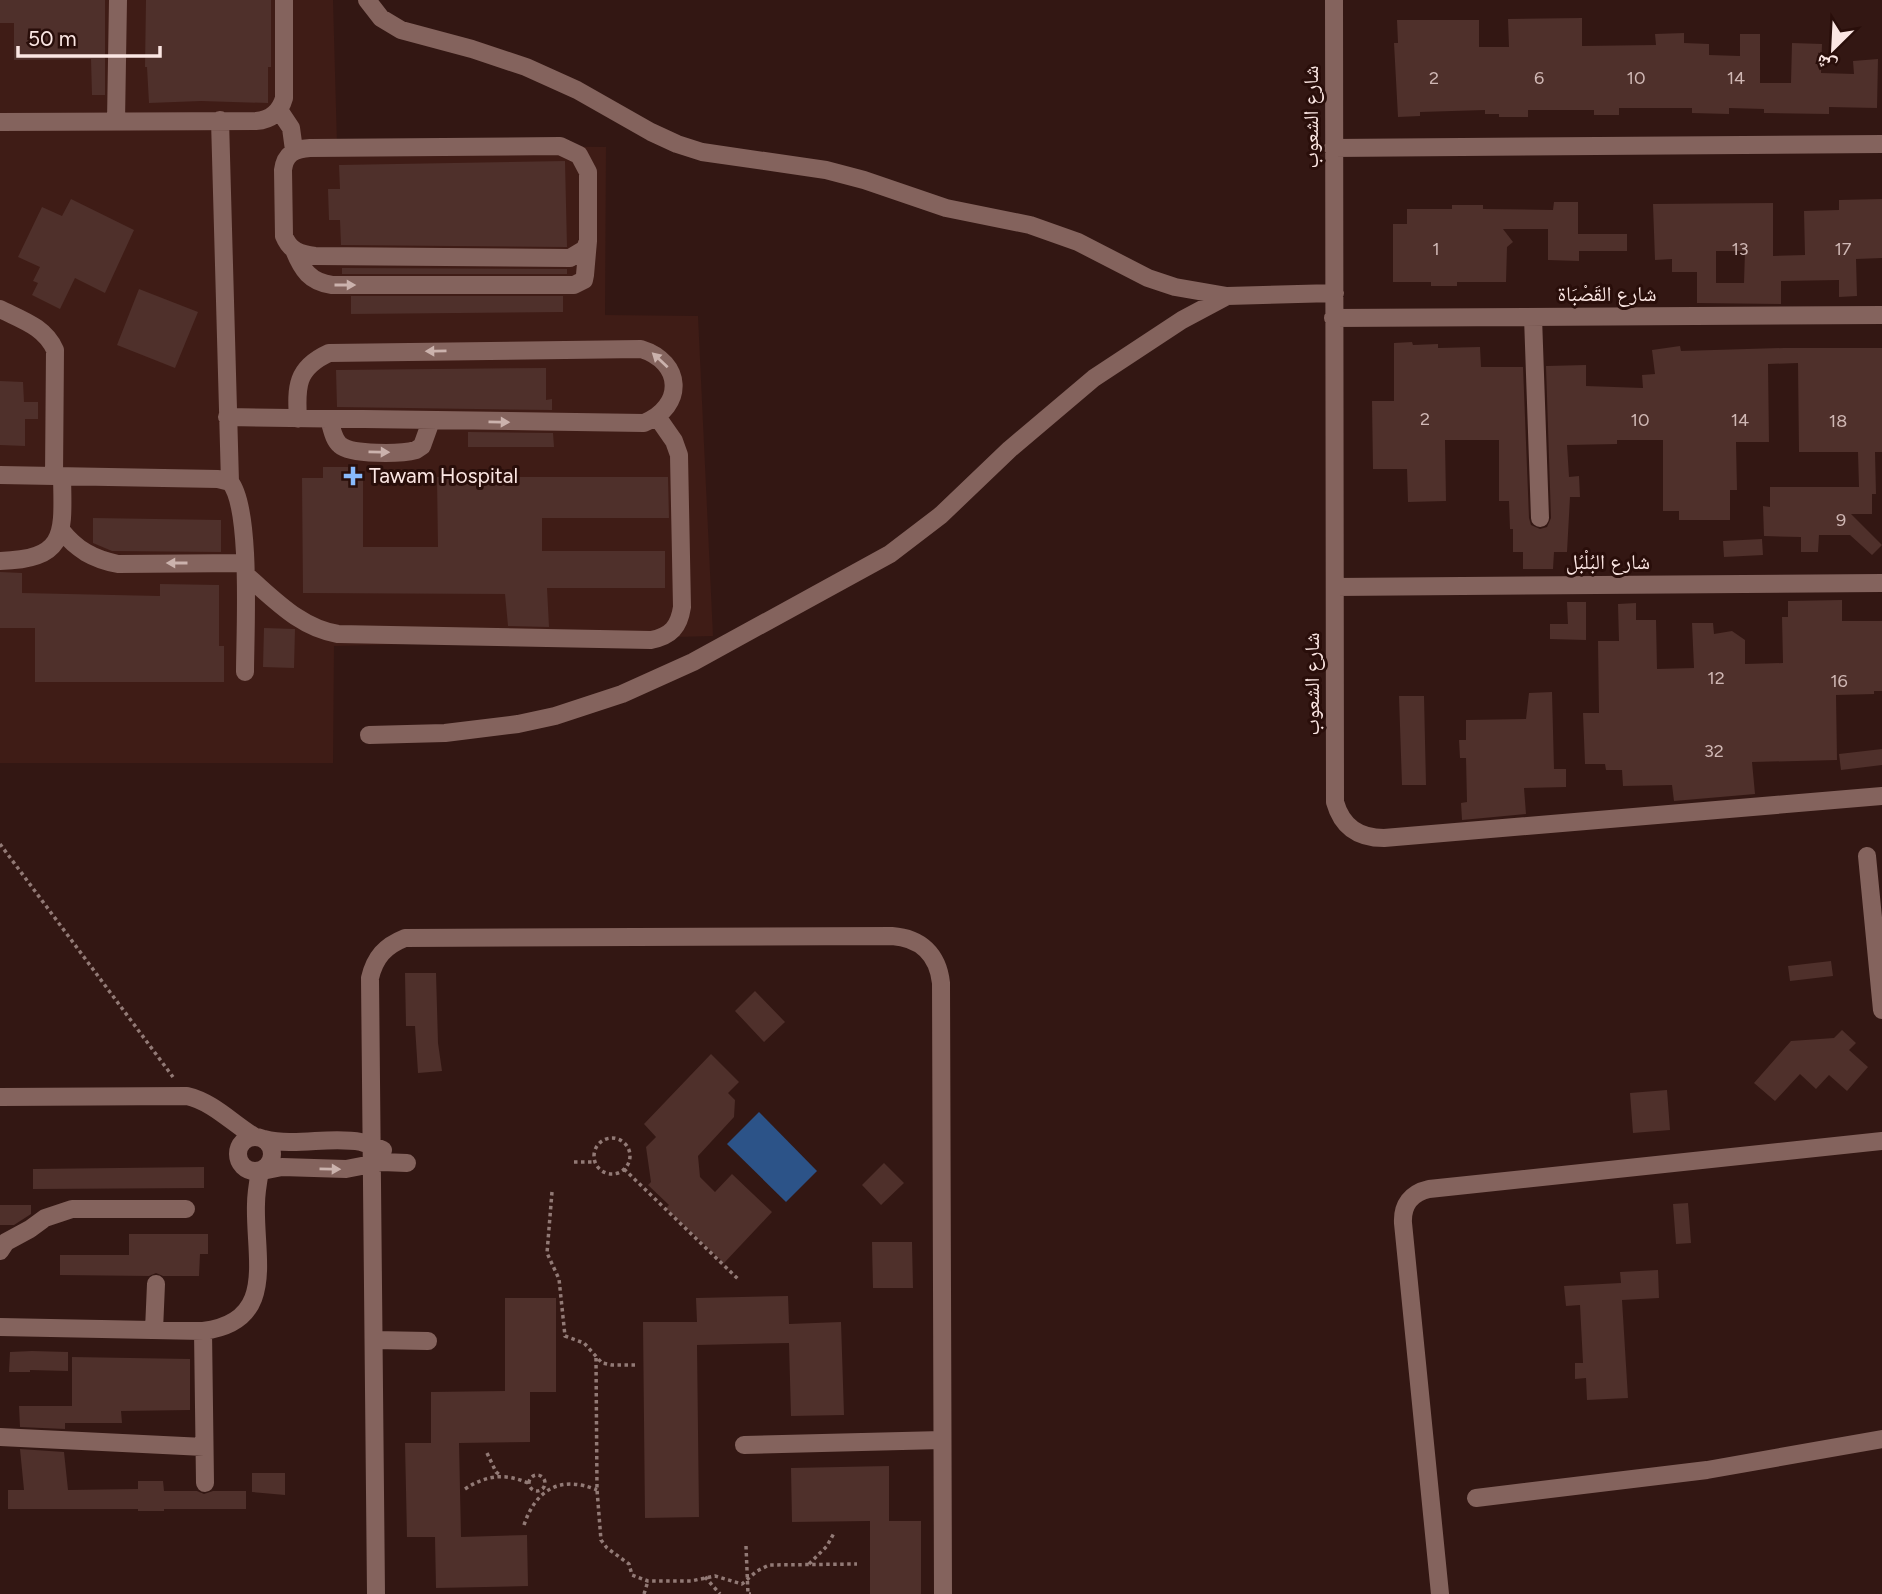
<svg xmlns="http://www.w3.org/2000/svg" width="1882" height="1594" font-family="Figtree,'Noto Naskh Arabic',sans-serif">
  <rect width="100%" height="100%" fill="#331713"/>
  <path fill="#3f1c16" d="M0,0H333L337,144L606,147L605,315L698,316L713,636L334,646L333,763H0Z"/>
  <path fill="#2c5388" d="M759,1112L817,1171L786,1202L727,1144Z"/>
  <path fill="#4f302b" fill-rule="evenodd" d="M0,0H105V95H92L91,59L14,60V23H0Z
    M146,0H271V67H268V103L201,101L149,103L147,67H145Z
    M1582,18V46L1656,45L1655,34L1684,33V43L1709,44V55L1740,56V34H1760V83H1791L1792,43L1822,44L1821,73L1854,74L1853,61L1878,59L1877,108L1829,107V114L1764,113V109L1729,108V114L1692,113V108H1619V115H1594V110H1528V117H1499V114H1485V110L1420,112V116L1398,117L1394,43H1398L1397,20H1479V47H1509L1508,19Z
    M565,161L567,247L341,245L340,220H329L328,189H340L339,165Z
    M71,199L134,230L105,293L75,278L60,309L32,295L38,283L33,281L40,267L18,257L42,207L62,216Z
    M1882,199V258L1856,259L1857,296L1839,297V280L1781,281V304L1697,303V272H1672V259L1655,260L1653,204L1773,203V256L1805,255L1804,211L1839,210V200ZM1716,251H1745L1744,283H1716Z
    M1554,202H1578V234H1627V251H1579V261L1548,260V229H1503L1513,242L1507,247L1506,282H1457V286H1431V282H1393V224H1407V209H1452V205H1483V209L1553,210Z
    M342,268L567,269V274H342Z
    M139,289L198,312L175,368L117,345Z
    M351,296H563V312L351,314Z
    M1412,342L1413,345L1438,344V348L1480,347L1481,367H1523L1529,518L1531,525L1540,529L1547,527L1551,518L1546,366L1586,365V386L1643,388L1642,375L1655,374L1652,350L1680,346L1681,351L1784,348H1882V452H1875L1876,494H1872V514H1851L1882,545L1872,555L1850,535H1819L1818,552H1801V537L1764,536L1763,506L1770,507V487H1859L1858,452H1799L1798,363L1768,364L1769,442H1736L1737,490H1730V520H1679V511H1663V440H1617V444L1567,445L1569,477L1579,476L1580,497H1570L1567,552H1554L1553,569H1523V552H1513V529H1510L1509,501H1499V440H1445L1446,501L1408,502L1407,469H1373L1372,401H1394V343Z
    M546,368V400L552,399V410L337,407L336,370Z
    M0,381L23,382L24,402H38V419H25V446L0,445Z
    M468,432L553,433L554,447H468Z
    M323,467H348V478H363V547H438L437,477H668L669,518H542V551H665V588H547L549,627L508,626L505,594L303,593L302,478H323Z
    M93,518L221,520V552L112,551L93,543Z
    M1762,539L1763,555L1724,557L1723,541Z
    M0,572L22,573V593L160,596V584L219,585V646H224V682H35V628H0Z
    M1842,600V621H1882V691H1874V694L1836,695L1837,760L1752,762L1755,794L1674,801L1672,785L1623,786L1622,770H1606L1605,764H1585L1583,713H1599L1598,641H1619L1618,604L1636,603V620H1656L1657,669L1694,668L1692,623H1713L1714,634L1732,631L1745,640V664L1783,663L1782,617H1788V601Z
    M1567,602H1586V640L1550,639V624H1568Z
    M264,628L295,629L294,668L263,667Z
    M1552,692L1554,769H1566V787L1524,788L1526,814L1462,820L1461,803L1467,802L1466,758H1460L1459,740H1466V720L1526,719L1529,693Z
    M1399,696H1424L1426,785H1402Z
    M1882,749V765L1841,770L1839,754Z
    M1831,961L1833,976L1790,981L1788,966Z
    M405,973H436L438,1043L442,1071L418,1073L415,1026H406Z
    M755,991L785,1022L764,1042L735,1011Z
    M1842,1030L1856,1043L1849,1050L1868,1067L1847,1091L1829,1075L1816,1089L1800,1074L1775,1101L1754,1083L1791,1041L1834,1038Z
    M711,1054L739,1082L728,1093L735,1100L734,1117L698,1156L700,1177L715,1192L732,1174L772,1212L724,1263L666,1208L669,1205L648,1185L651,1182L646,1147L656,1137L644,1124Z
    M1667,1090L1670,1130L1633,1133L1630,1093Z
    M884,1163L904,1183L881,1205L862,1185Z
    M204,1167V1188L33,1189V1169Z
    M1688,1203L1691,1243L1676,1244L1673,1204Z
    M0,1205H31V1214L14,1225H0Z
    M129,1234H208V1254H200L199,1276H163L156,1273L149,1276L60,1275V1255H129Z
    M872,1242H912L913,1288H873Z
    M1658,1270L1659,1298L1622,1300L1628,1398L1587,1400L1586,1378L1575,1379V1363H1583L1580,1305L1566,1306L1564,1286L1621,1283L1620,1272Z
    M788,1296L789,1324L841,1322L844,1415L791,1416L789,1343L697,1345L699,1517L645,1518L643,1322H697L696,1298Z
    M505,1298H556V1392H530V1442L459,1443L461,1537L527,1535L528,1586L436,1588L435,1537H407L405,1443H431V1392L505,1391Z
    M32,1351L68,1352V1371L30,1370V1372H9L10,1352Z
    M72,1357L190,1359V1410L121,1411L122,1423H65V1429L20,1427L19,1406H72Z
    M20,1449L64,1452L68,1490L138,1489V1481H163L164,1491H197L204,1494L213,1491H246V1509H164V1511H138V1509H8V1490H24Z
    M889,1466V1521H921V1594H870V1521L792,1522L791,1468Z
    M252,1473H285V1495L252,1492Z"/>
  <g fill="none" stroke-linecap="round" stroke-linejoin="round">
    <path stroke="#927a76" stroke-width="3.5" stroke-dasharray="3.5 3.5" stroke-linecap="butt" d="M0,844L173,1077
      M594 1156a18 18 0 1 1 36 0a18 18 0 1 1-36 0Z
      M574,1162H595
      M624,1169L738,1279
      M552,1192L547,1253L559,1279L565,1336L584,1343L602,1363L612,1365H637
      M596,1358L597,1490L601,1540L607,1548L629,1564L632,1575L648,1581H691L715,1576L742,1584L757,1571L769,1565L857,1564
      M487,1453L496,1472L500,1475
      M529 1483a8 8 0 1 1 16 0a8 8 0 1 1-16 0Z
      M465,1489C486,1475 505,1473 528,1483
      M524,1525C536,1489 561,1475 597,1490
      M746,1546L748,1594H751
      M809,1564L827,1546L834,1533
      M705,1577L720,1594
      M644,1594L648,1581"/>
    <path stroke="#84635d" stroke-width="18" d="M367,0L381,18L401,30L472,49L526,67L577,90L651,132L677,144L702,152L826,170L864,180L946,208L1030,225L1078,242L1148,278L1175,287L1227,296L1335,293
      M1334,0L1335,802C1342,827 1359,838 1384,838L1882,796
      M279,110L291,128L294,150
      M220,120L230,482
      M116,121L118,0
      M0,122L256,121C271,120 280,112 284,98V0
      M560,146L579,155L588,172V241L585,249L570,258L315,256C300,254 290,251 284,236L283,170C285,154 294,149 310,148Z
      M1333,148L1882,144
      M294,250C302,270 310,282 332,285H574L584,280L585,275L588,241
      M0,309C22,320 45,327 55,350L54,476
      M1533,317L1540,518
      M1333,318L1882,315
      M227,417L644,423C685,406 683,362 641,349L329,353C296,368 296,387 298,419
      M329,420C332,428 333,439 340,445C351,455 401,454 416,450L422,446L431,421
      M0,475L218,479L230,482C252,508 245,634 245,672
      M61,530C77,550 93,559 118,564L245,563
      M0,561C68,559 63,533 62,476
      M246,575C274,599 300,628 338,634L651,640C671,636 679,627 682,607L679,455L674,441L658,418
      M1335,587L1882,583
      M369,735L445,733L518,724L555,716L622,694L693,662L890,554L941,515L1010,449L1094,378L1182,320L1227,296
      M1867,856L1882,1010
      M0,1097L187,1096C213,1102 232,1123 255,1137
      M238 1154a17 17 0 1 1 34 0a17 17 0 1 1-34 0Z
      M264,1139C296,1147 329,1136 361,1142C369,1144 376,1147 383,1150
      M262,1171L282,1167L346,1169L382,1162L407,1163
      M0,1251L6,1242L30,1229L45,1218L72,1209H186
      M0,1327L203,1331C278,1322 254,1257 256,1204C256,1193 258,1182 260,1171
      M154,1330L156,1284
      M203,1331L205,1483
      M374,1340L428,1341
      M0,1437L204,1447
      M744,1445L942,1440
      M1476,1498L1707,1470L1882,1439
      M376,1594L370,978C375,957 385,946 405,938L892,936C921,938 938,955 941,983L943,1594
      M1440,1594L1403,1223C1402,1205 1411,1193 1429,1189L1882,1141"/>
  </g>
  <defs><path id="oneway-solid" d="M-6-.8H1V-3.2L6.5 0L1 3.2V.8H-6Z" transform="scale(1.75)"/></defs>
  <g fill="#cbb2ad">
    <use href="#oneway-solid" transform="translate(345 285)"/>
    <use href="#oneway-solid" transform="translate(436 351) rotate(179)"/>
    <use href="#oneway-solid" transform="translate(660 360) rotate(-137)"/>
    <use href="#oneway-solid" transform="translate(499 422) rotate(1)"/>
    <use href="#oneway-solid" transform="translate(379 452) rotate(1)"/>
    <use href="#oneway-solid" transform="translate(177 563) rotate(180)"/>
    <use href="#oneway-solid" transform="translate(330 1169) rotate(1)"/>
  </g>
  <path fill="#89bafc" stroke="#290e0a" stroke-width="2.5" d="M349.5 465.5h7v7h7v7h-7v7h-7v-7h-7v-7h7z"/>
  <g text-anchor="middle" stroke-width="6" stroke-linejoin="round" paint-order="stroke">
    <g font-size="18" fill="#d0b8b5">
      <text x="1434" y="84">2</text>
      <text x="1539" y="84">6</text>
      <text x="1636" y="84">10</text>
      <text x="1736" y="84">14</text>
      <text x="1436" y="255">1</text>
      <text x="1740" y="255">13</text>
      <text x="1843" y="255">17</text>
      <text x="1425" y="425">2</text>
      <text x="1640" y="426">10</text>
      <text x="1740" y="426">14</text>
      <text x="1838" y="427">18</text>
      <text x="1841" y="526">9</text>
      <text x="1716" y="684">12</text>
      <text x="1839" y="687">16</text>
      <text x="1714" y="757">32</text>
    </g>
    <g font-size="21" fill="#fbe6e3" stroke="#290e0a">
      <text transform="translate(1311 117) rotate(-90)" y="7">شارع الشعوب</text>
      <text x="1607" y="301">شارع القَصْبَاة</text>
      <text x="1608" y="569">شارع البُلْبُل</text>
      <text transform="translate(1312 684) rotate(-90)" y="7">شارع الشعوب</text>
    </g>
    <g font-size="21" fill="#fbe6e3" stroke="#290e0a" text-anchor="start">
      <text x="369" y="483">Tawam Hospital</text>
    </g>
  </g>
  <g transform="translate(1833 49) rotate(204)" stroke="#290e0a" stroke-width="5" paint-order="stroke">
  <path d="M0-5L12 26L0 18L-12 26Z" fill="#fbe6e3"/>
  <text y="-10" font-size="19" font-weight="bold" text-anchor="middle" fill="#fbe6e3">ش</text>
  </g>
  <path d="M18 46v10h142v-10" fill="none" stroke="#fbe6e3" stroke-width="3.5"/>
  <text x="28" y="46" font-size="21" fill="#fbe6e3" stroke="#290e0a" stroke-width="5" paint-order="stroke">50 m</text>
</svg>
